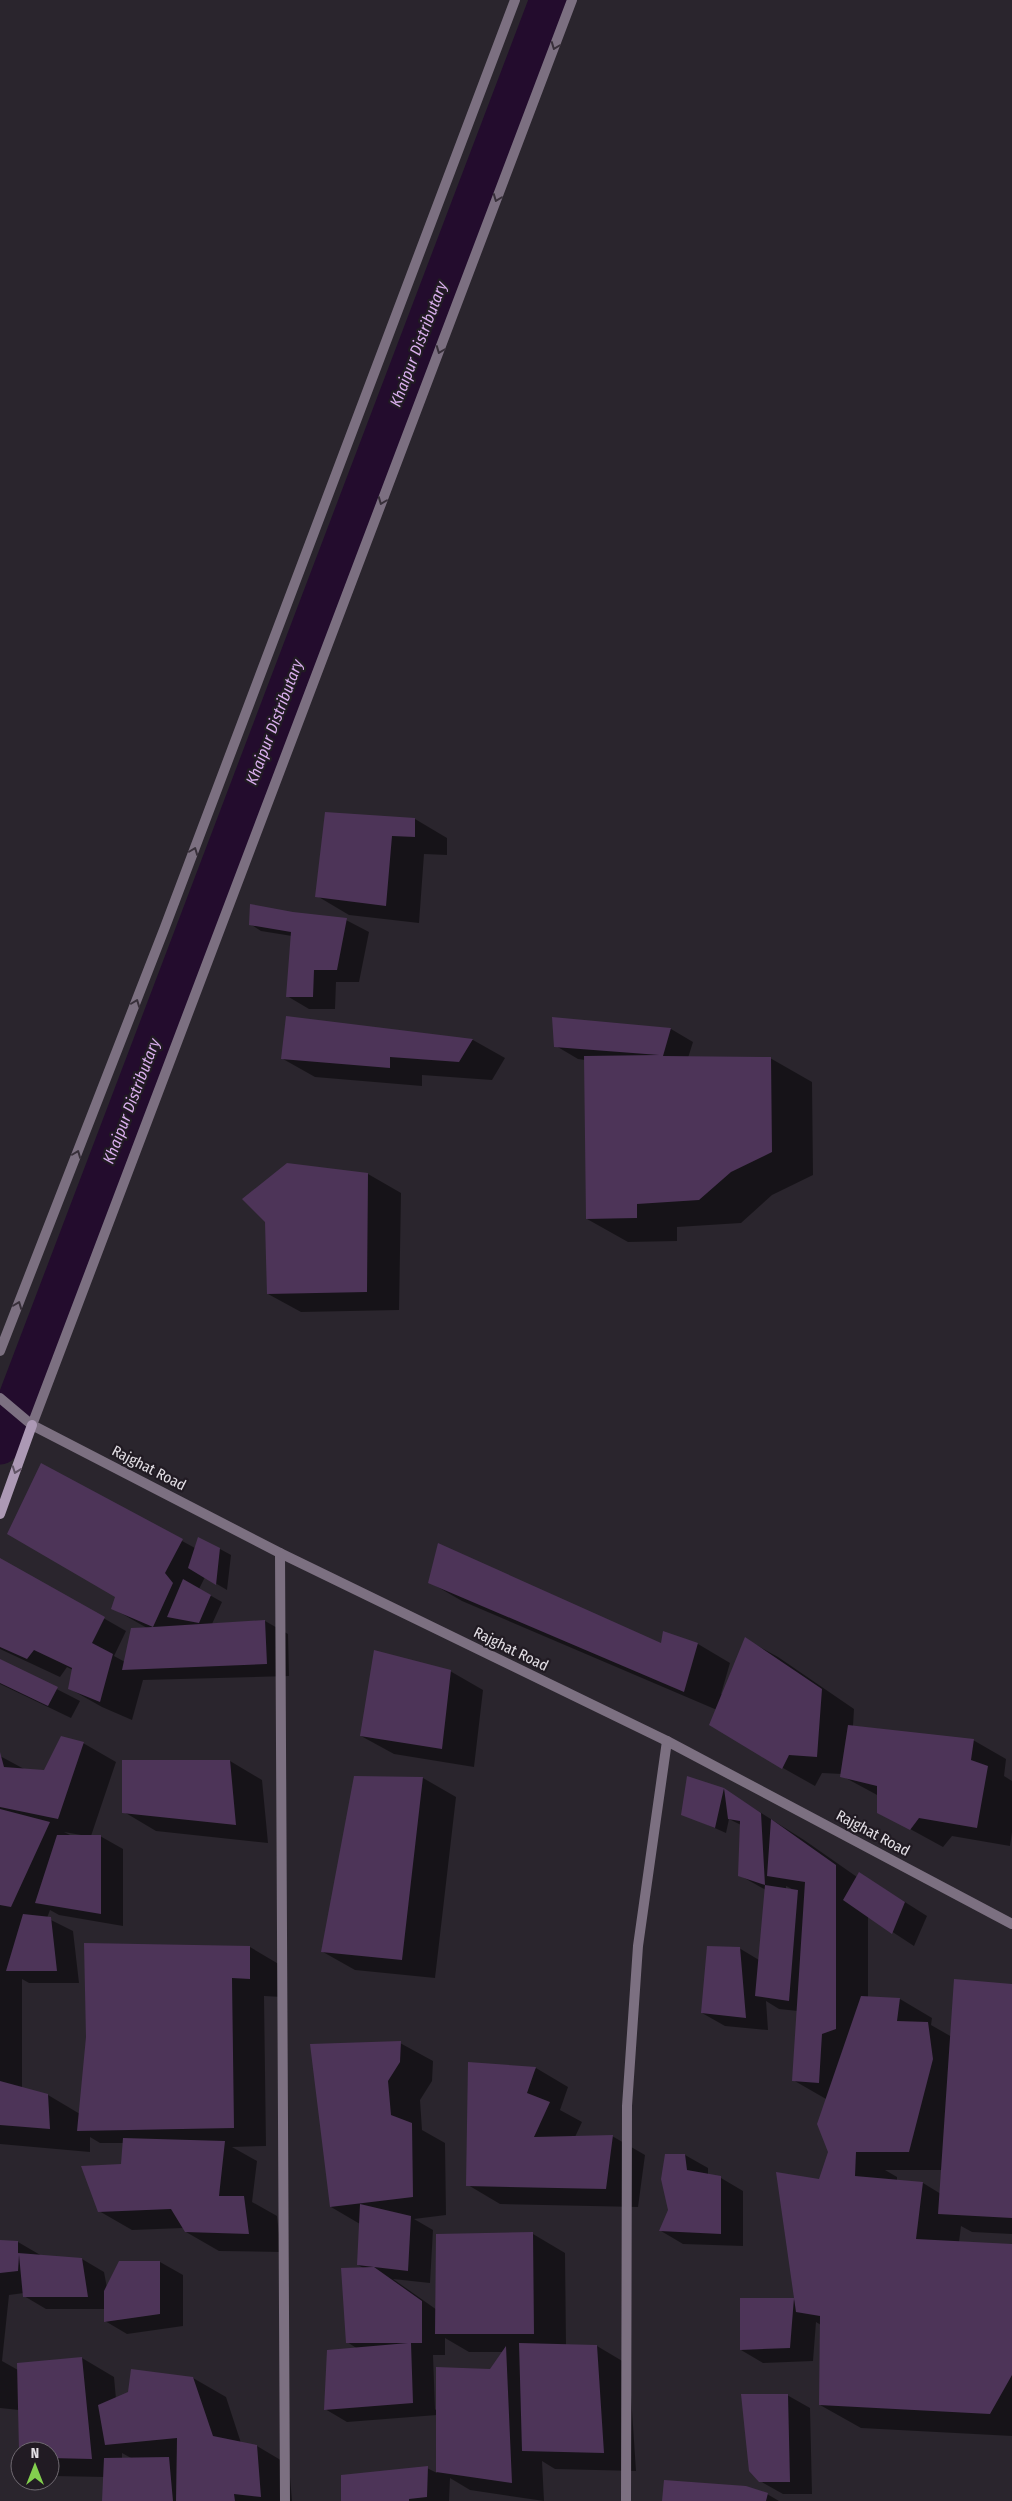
<svg xmlns="http://www.w3.org/2000/svg" width="1012" height="2501" font-family="'Fira Sans Condensed',sans-serif">
  <rect width="100%" height="100%" fill="#2a252d"/>
  <path fill="#0007" fill-rule="evenodd" d="M326,813L415,819L447,838V855L424,854L419,923L349,915L317,896Z
    M294,914L346,920L369,932L359,982H336L335,1009H309L287,996L292,936L261,931L250,924Z
    M287,1017L473,1040L505,1058L492,1080L422,1075V1086L315,1077L283,1059Z
    M553,1019L671,1029L693,1042L688,1058H770L812,1082L813,1175L772,1195L741,1223L677,1227V1241L628,1242L587,1219L585,1060L578,1059L556,1046Z
    M368,1174L401,1193L399,1310L301,1312L268,1294L267,1222Z
    M42,1465L195,1548L220,1549L231,1555L227,1590L205,1577L199,1589L222,1602L212,1624L265,1621L288,1634L289,1676L143,1680L132,1720L102,1707L70,1689L73,1670L67,1667L60,1677L0,1649V1559L126,1631L114,1656L125,1662L147,1628L112,1608L116,1597Z
    M429,1582L662,1645L698,1644L730,1663L721,1694H723L745,1639L778,1657L854,1709L853,1726L973,1740L1006,1759L1004,1776L1012,1781V1832L1010,1846L952,1836L943,1847L879,1812V1796L842,1776V1774L822,1773L815,1786L783,1768L717,1710L462,1601Z
    M0,1660L80,1701L71,1718L0,1684Z
    M450,1671L483,1690L474,1767L394,1754L361,1736Z
    M83,1743L116,1762L91,1836H100L123,1849V1926L59,1915L50,1910L47,1918L73,1931L79,1983H29L22,1979V2088L48,2095L80,2114L88,2037L85,1944L250,1947L282,1966V1997L264,1996L266,2146L232,2147L257,2161L252,2202L277,2216L281,2252L219,2251L186,2232L183,2228L132,2230L99,2211L122,2165L124,2143H100L90,2137V2152L0,2144V1756L26,1770L45,1771ZM64,1832L81,1835L72,1836Z
    M230,1761L262,1780L268,1843L156,1831L124,1812Z
    M355,1777L423,1778L456,1797L435,1978L355,1970L323,1952Z
    M723,1789L804,1840L857,1877L859,1873L927,1916L914,1946L868,1916V1998L900,1999L932,2018L931,2025L952,2037L1012,1985V2234L972,2232L961,2226L959,2242L1012,2245V2436L861,2428L820,2405L821,2325L816,2322L813,2361L763,2363L741,2350L794,2300L796,2301L820,2180L829,2152L826,2099L793,2080L798,2011L779,2009L766,2001L768,2030L725,2026L702,2013L739,1948L759,1960L766,1890L739,1875L741,1825L729,1819L726,1833L683,1814ZM786,1886L794,1890L786,1889ZM885,2170H943L941,2194L923,2183L897,2181V2177Z
    M400,2043L433,2061L432,2081L420,2100L422,2130L445,2143L446,2215L414,2219L433,2230L430,2283L393,2279L437,2310L533,2234L565,2253L566,2345L597,2346L629,2365L636,2471L555,2469L542,2461L544,2501L470,2490L450,2478L449,2501H343L427,2468L437,2473V2415L347,2422L325,2409L358,2349L347,2342L365,2269L358,2265L360,2224L331,2207ZM445,2338L469,2352H503L491,2370L435,2410L433,2355H445Z
    M536,2068L568,2087L560,2110L582,2122L575,2137L612,2136L645,2155L638,2207L500,2204L468,2185Z
    M685,2155L708,2168V2175L721,2178L743,2191V2246L683,2244L661,2231L670,2210Z
    M0,2241L18,2242L42,2256L82,2259L104,2272L107,2288L120,2262H160L183,2275V2326L127,2334L105,2321V2309H46L24,2296V2293L9,2295L2,2361L18,2370L82,2358L114,2377L116,2399L193,2378L226,2397L241,2443L257,2446L289,2465L292,2501H103L104,2477L53,2476L50,2474V2451H21L19,2410L0,2408ZM122,2453L131,2458L122,2459Z
    M787,2395L810,2408L812,2494H783L760,2481Z
    M767,2494L779,2501H663Z"/>
  <g fill="none" stroke-linecap="round" stroke-linejoin="round">
    <path stroke="#230c2d" stroke-width="39" d="M0,1445L549,0"/>
  </g>
  <path fill="#4d3458" d="M325,812L415,818V837L392,836L386,906L315,897Z
    M250,904L293,912L347,918L337,970H314L313,997H286L291,932L249,925Z
    M286,1016L473,1039L459,1062L390,1057V1068L281,1059Z
    M552,1017L671,1028L663,1056L771,1057L772,1152L731,1172L699,1200L637,1204V1218L586,1219L584,1056L659,1055L554,1047Z
    M287,1163L368,1173L367,1292L267,1294L265,1222L242,1199Z
    M41,1463L183,1539L165,1573L173,1583L153,1627L265,1620L267,1664L122,1670L131,1628L153,1627L111,1609L115,1597L7,1534Z
    M198,1537L220,1548L216,1585L188,1568Z
    M438,1543L661,1643L663,1631L698,1643L684,1692L428,1583Z
    M0,1558L105,1617L92,1643L113,1654L100,1702L68,1689L72,1668L34,1650L27,1659L0,1647Z
    M183,1579L211,1595L199,1623L167,1617Z
    M745,1637L822,1689L817,1757L789,1755L782,1769L709,1725Z
    M374,1650L451,1670L442,1749L360,1736Z
    M0,1659L58,1687L48,1706L0,1683Z
    M848,1725L974,1739L971,1760L988,1766L977,1828L919,1818L910,1830L877,1813V1786L840,1777Z
    M61,1736L84,1742L58,1819L0,1807V1752L4,1767L44,1770Z
    M122,1760H230L236,1825L122,1813Z
    M354,1776L423,1777L402,1960L321,1952Z
    M687,1776L724,1788L761,1813L765,1885L738,1876L740,1821L728,1819L724,1788L715,1828L681,1815Z
    M0,1809L50,1822L11,1907L0,1905Z
    M771,1819L836,1865V2029L822,2034L819,2083L792,2081L805,1882L767,1876Z
    M57,1835H101V1914L35,1903Z
    M859,1872L905,1902L892,1934L843,1900Z
    M765,1885L798,1890L789,2001L755,1996Z
    M23,1914L51,1917L57,1971H6Z
    M84,1943L250,1946V1979L232,1978L234,2128L77,2131L86,2037Z
    M707,1946L740,1947L746,2018L701,2013Z
    M954,1979L1012,1984V2218L938,2214Z
    M861,1996L900,1998L897,2021L928,2022L933,2059L909,2152H856L855,2176L923,2182L916,2239L1012,2244V2375L990,2414L819,2405L820,2316L796,2312L776,2172L819,2179L828,2152L817,2124Z
    M401,2041L400,2062L388,2081L391,2115L412,2123L413,2197L330,2207L310,2044Z
    M468,2062L536,2067L527,2093L550,2102L534,2137L613,2135L606,2189L466,2186Z
    M0,2081L48,2094L50,2129L0,2125Z
    M123,2138L225,2141L219,2196H244L249,2234L185,2232L171,2209L98,2212L81,2166L121,2164Z
    M665,2154H685L687,2170L721,2176V2234L659,2231L668,2210L661,2179Z
    M360,2204L411,2216L408,2271L374,2267L422,2301V2343H411L413,2403L324,2410L327,2350L408,2343H346L341,2268L374,2267L357,2265Z
    M533,2232L534,2334H435L436,2234Z
    M0,2240L18,2241V2253L82,2258L88,2297H23L19,2255L18,2271L0,2273Z
    M119,2261H160V2314L104,2322V2291Z
    M740,2298H794L790,2348L740,2350Z
    M519,2343L597,2345L604,2453L522,2451Z
    M506,2346L512,2483L436,2472V2367L490,2369Z
    M82,2357L92,2459L50,2458V2451H19L17,2363Z
    M131,2369L193,2377L213,2436L257,2445L261,2497L234,2494L235,2501H176L177,2438L105,2445L98,2405L128,2392Z
    M741,2394H788L790,2482H759L749,2471Z
    M169,2457L173,2501H102L104,2458Z
    M428,2466L427,2497L409,2499V2501H341V2475Z
    M664,2480L746,2486L768,2493L766,2501H662Z"/>
  <g fill="none" stroke-linecap="round" stroke-linejoin="round">
    <path stroke="#7c7081" stroke-width="10" d="M280,1553L285,2501
      M626,2501L627,2106L638,1946L667,1741"/>
    <path stroke="#7c7081" stroke-width="10" d="M0,1351L165,927L515,0
      M0,1398L32,1425L280,1553L667,1741L1012,1924
      M32,1425L572,0"/>
    <path stroke="#ac99b5" stroke-width="10" d="M0,1514L32,1425"/>
  </g>
  <defs><path id="oneway-chevron" d="M-2-3.5L2.5 0L-2 3.5" fill="none" stroke-width="1.6" stroke-linecap="round" stroke-linejoin="round" transform="scale(1.25)"/></defs>
  <g stroke="#38303a">
    <use href="#oneway-chevron" transform="translate(555 46) rotate(111)"/>
    <use href="#oneway-chevron" transform="translate(497 198) rotate(111)"/>
    <use href="#oneway-chevron" transform="translate(440 350) rotate(111)"/>
    <use href="#oneway-chevron" transform="translate(382 501) rotate(111)"/>
    <use href="#oneway-chevron" transform="translate(194 851) rotate(-69)"/>
    <use href="#oneway-chevron" transform="translate(136 1003) rotate(-69)"/>
    <use href="#oneway-chevron" transform="translate(77 1154) rotate(-69)"/>
    <use href="#oneway-chevron" transform="translate(18 1305) rotate(-69)"/>
  </g>
  <use stroke="#605465" href="#oneway-chevron" transform="translate(16 1470) rotate(110)"/>
  <g text-anchor="middle" stroke-width="4.5" stroke-linejoin="round" paint-order="stroke">
    <g font-size="15" fill="#e3dfe5" stroke="#211b23">
      <text transform="translate(149 1468) rotate(27)" y="5">Rajghat Road</text>
      <text transform="translate(511 1649) rotate(26)" y="5">Rajghat Road</text>
      <text transform="translate(873 1833) rotate(28)" y="5">Rajghat Road</text>
    </g>
    <g font-size="16" font-style="italic" fill="#daafee" stroke="#211b23">
      <text transform="translate(418 344) rotate(-69)" y="6">Khaipur Distributary</text>
      <text transform="translate(274 722) rotate(-69)" y="6">Khaipur Distributary</text>
      <text transform="translate(131 1101) rotate(-69)" y="6">Khaipur Distributary</text>
    </g>
  </g>
  <g transform="translate(35 2466)"><circle r="24" fill="#211b23" stroke="#6f6971"/>
  <path d="M0-4L9 19L0 12L-9 19Z" fill="#83d04e"/>
  <text y="-8" font-size="14" font-weight="bold" text-anchor="middle" fill="#e3dfe5">N</text>
  </g>
</svg>
